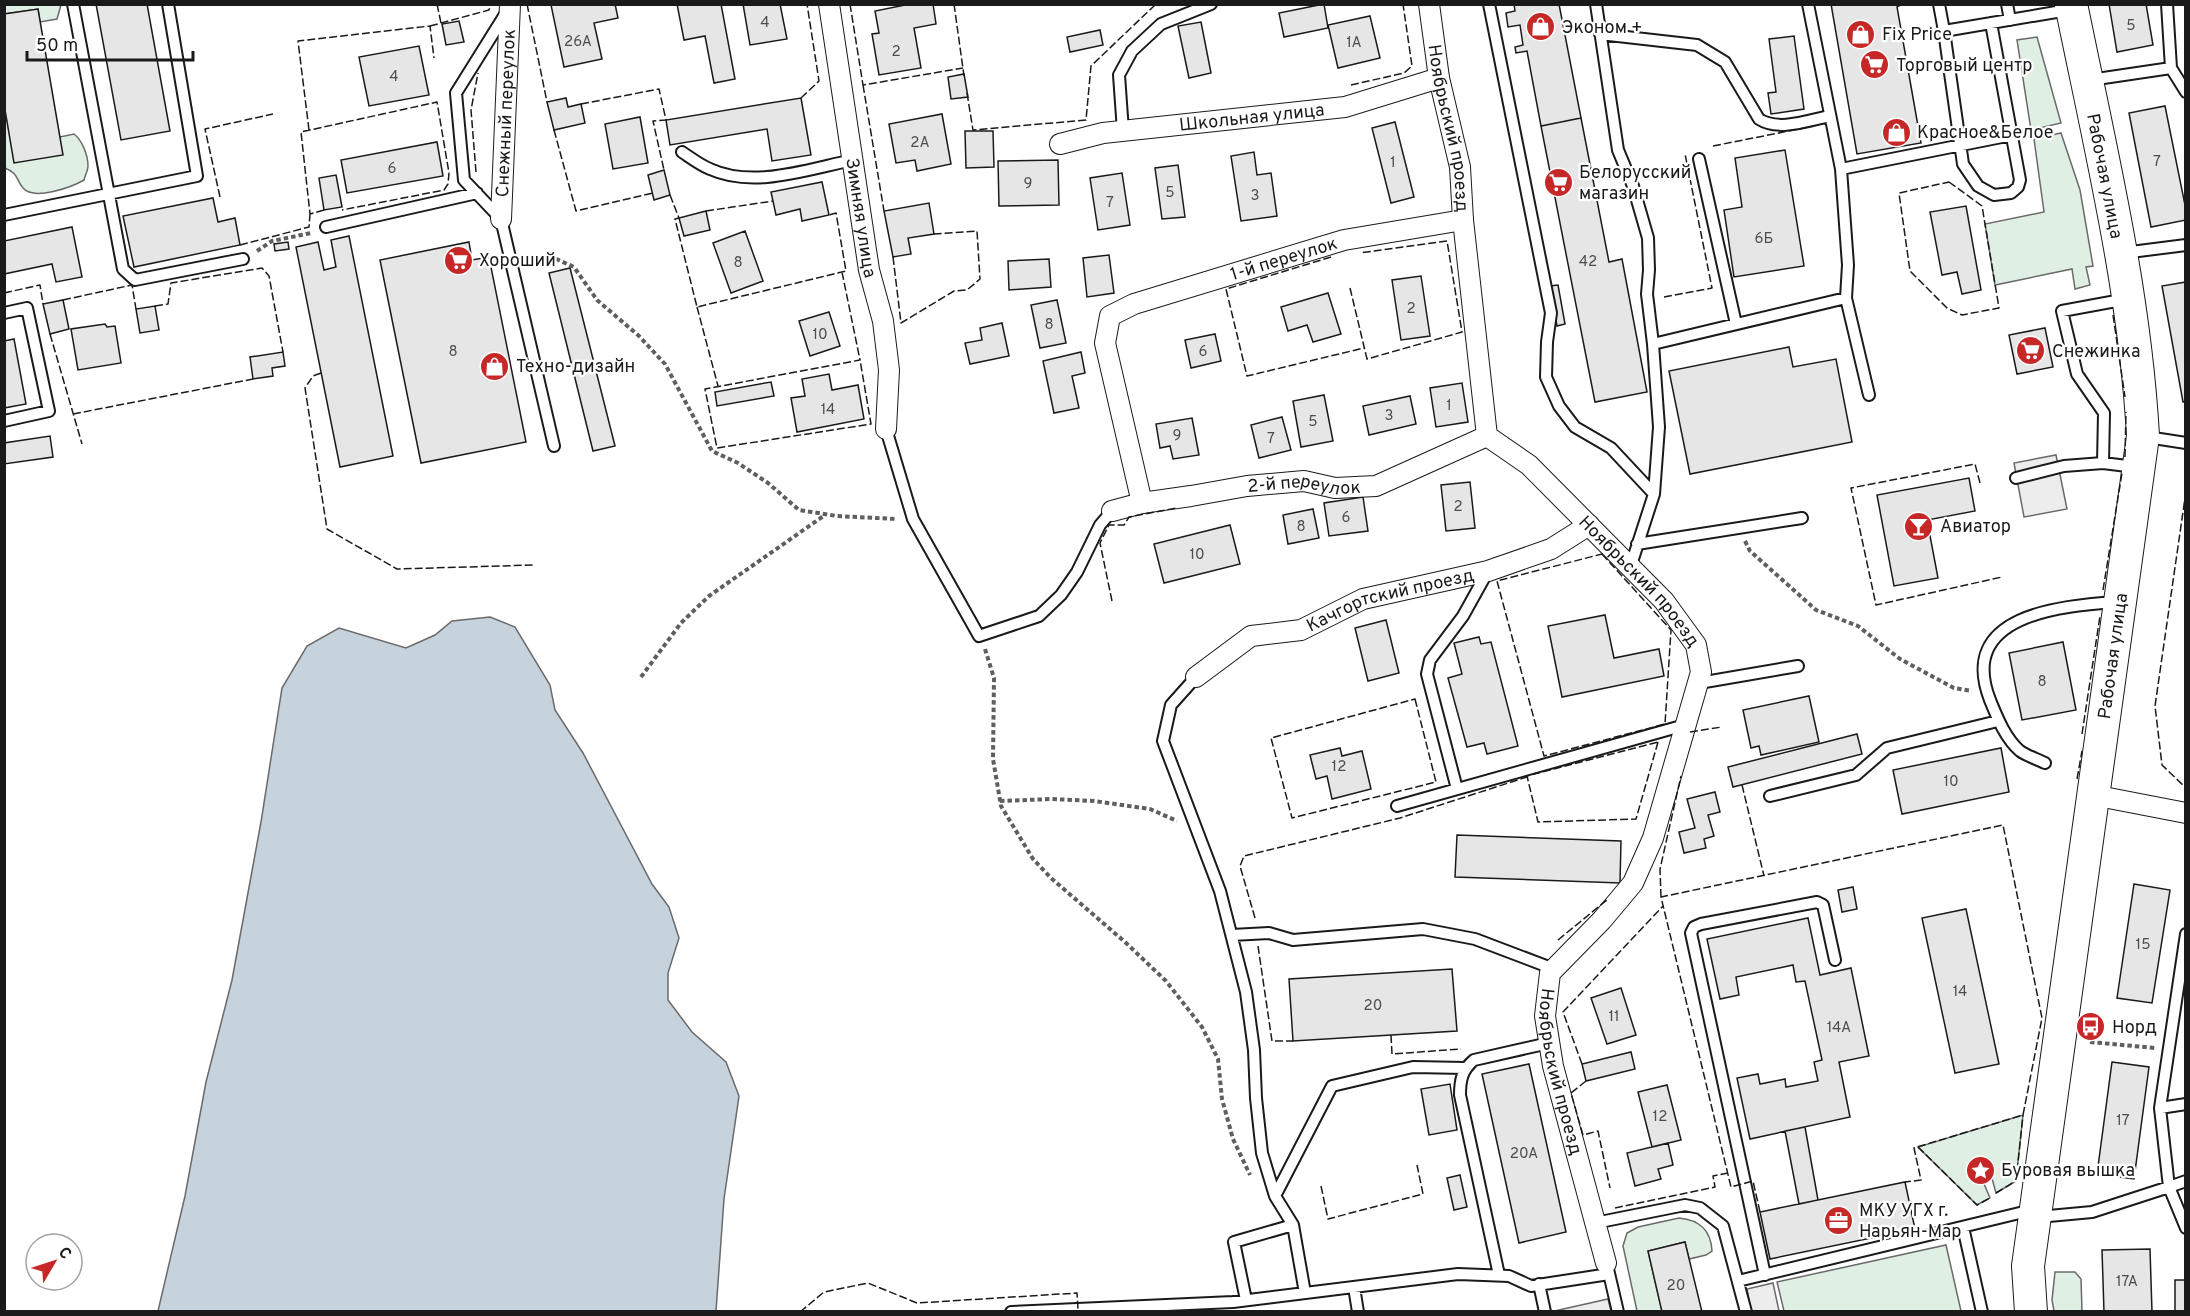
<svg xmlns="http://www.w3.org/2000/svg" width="2190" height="1316" font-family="Overpass,sans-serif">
  <rect width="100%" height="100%" fill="#fff"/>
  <path fill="#e0efe3" stroke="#6a6a6a" stroke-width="1.5" d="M5,5H61L57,19L40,22L38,9L5,14Z
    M2037,37L2061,123L2031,130L2017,40Z
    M4,104L60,137L74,134C82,140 88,155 88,166C88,170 85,176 84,180C72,187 34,201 23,188C15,178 19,174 5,168Z
    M2061,133L2080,190L2093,266L2086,267L2090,285L2075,289L2072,269L1995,285L1985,224L2044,212L2034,139Z
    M2023,1115L2016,1181L1996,1193L1987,1160L1972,1166L1976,1180L1982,1179L1990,1198L1977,1205L1918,1147Z
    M1679,1218C1700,1220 1711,1230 1712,1251L1706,1255L1689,1259L1685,1242L1648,1251L1662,1311H1637L1623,1246L1627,1233L1638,1227Z
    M1946,1245L1961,1311H1784L1777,1282Z
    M2055,1272H2075L2081,1279L2082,1311H2054L2052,1300Z"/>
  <path fill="#ededed" stroke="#6a6a6a" stroke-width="1.5" d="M2056,455L2067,509L2024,517L2014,463Z
    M1773,1283L1779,1311H1751L1747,1289Z
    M1608,1299L1611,1311L1550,1312Z"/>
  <path fill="#c6d2dc" stroke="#6a6a6a" stroke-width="1.5" d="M490,617L515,627L550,685L555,710L583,753L652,884L669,907L679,938L668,973V1000L692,1032L726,1062L739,1096L724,1199L716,1311H158L185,1196L206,1082L232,980L261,822L282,688L307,646L339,628L406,648L435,635L452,621Z"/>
  <path fill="#e6e6e6" stroke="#1a1a1a" stroke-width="1.5" d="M96,4H147L170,131L121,140Z
    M615,4L618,18L594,23L602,59L564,67L551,5Z
    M677,4H721L735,79L714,83L705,36L684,40Z
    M743,4H780L787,39L750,45Z
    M910,4H933L936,24L914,28L921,68L879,75L872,34L879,33L875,11Z
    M1324,4L1328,28L1284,37L1279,13Z
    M1514,4H1559L1581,118L1541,126L1527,51L1516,53L1515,47L1523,45L1520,25L1508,27L1506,13L1515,11Z
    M1831,4H1902L1897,7L1921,143L1857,154Z
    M2109,4H2146L2153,45L2117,52Z
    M38,9L63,155L14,163L4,104V14Z
    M1370,16L1380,58L1338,68L1328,25Z
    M459,21L464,42L446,45L442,24Z
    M1201,22L1211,73L1189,78L1178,26Z
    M1100,30L1103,45L1070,52L1067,37Z
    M1794,36L1804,109L1771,114L1768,93L1776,92L1769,39Z
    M419,46L429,95L369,106L359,57Z
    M964,74L968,97L951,99L948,77Z
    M566,98L568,107L581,104L585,123L554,130L547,102Z
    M801,98L811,155L772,161L767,129L670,145L666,120Z
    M2165,106L2186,210V220L2151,227L2129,113Z
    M942,114L951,164L917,171L915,160L896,163L889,124Z
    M640,117L648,163L613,169L605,124Z
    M1581,118L1609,262L1622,259L1647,392L1595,402L1541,126Z
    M1395,122L1414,197L1391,203L1372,128Z
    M965,131H993L994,167L966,168Z
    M437,142L443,176L347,193L341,160Z
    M1785,150L1804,266L1734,277L1724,210L1742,207L1735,158Z
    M1254,152L1257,175L1271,173L1277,216L1241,221L1231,156Z
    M1058,160L1059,205L999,206L998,161Z
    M1178,165L1185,217L1162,219L1155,168Z
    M664,170L670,195L654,200L648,175Z
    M1122,173L1130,225L1098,230L1090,178Z
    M336,175L342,207L324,210L319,178Z
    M822,182L829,215L802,221L800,209L776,215L771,192Z
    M213,198L218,222L235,218L240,245L134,267L123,216Z
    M929,203L934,234L908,238L911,254L893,257L884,211Z
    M1966,206L1981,290L1962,294L1957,272L1942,275L1930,212Z
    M706,211L710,230L684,236L679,218Z
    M72,227L82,277L56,282L52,264L4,274V241Z
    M745,231L763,281L731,293L713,243Z
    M349,236L393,456L340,467L296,247L318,242L324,270L336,267L331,240Z
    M288,242L289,249L275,251L274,244Z
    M469,242L472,260L489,257L526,442L421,463L380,260Z
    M1109,255L1114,293L1087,297L1083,258Z
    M1049,259L1051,287L1009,290L1008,261Z
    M570,268L615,446L593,451L549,273Z
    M1421,276L1430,336L1401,340L1392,280Z
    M2186,282V402H2183L2162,286Z
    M1558,285L1565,324L1557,326L1550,286Z
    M1328,293L1341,334L1313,342L1307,325L1288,331L1281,307Z
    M63,300L69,329L50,334L43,304Z
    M1057,300L1066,343L1040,348L1031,305Z
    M155,306L159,330L140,333L136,309Z
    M829,312L840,346L810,356L799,321Z
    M1002,323L1009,356L970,364L965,343L982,340L980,328Z
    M105,324L107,327L115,326L121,363L78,370L71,329Z
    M2045,328L2053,367L2017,374L2009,335Z
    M1215,334L1221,361L1191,368L1185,340Z
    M14,339L26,404L4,408V341Z
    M1789,347L1793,367L1836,359L1852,442L1690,474L1669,371Z
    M283,352L285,366L272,368L273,376L253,379L250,357Z
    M1081,352L1085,373L1072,376L1079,408L1054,413L1043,361Z
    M829,374L832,390L858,385L864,419L797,432L791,398L805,396L802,379Z
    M771,382L774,396L717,406L715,392Z
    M1462,383L1468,422L1436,427L1430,388Z
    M1324,395L1333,441L1301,447L1293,401Z
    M1410,396L1416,424L1369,435L1363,406Z
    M1282,417L1291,450L1259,458L1251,425Z
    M1192,418L1199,455L1173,459L1170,446L1160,448L1156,424Z
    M50,436L53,457L4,464V443Z
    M1969,478L1975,511L1927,520L1938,578L1894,586L1877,495Z
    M1470,482L1475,528L1446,531L1441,485Z
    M1363,497L1368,531L1329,536L1324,503Z
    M1313,509L1319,538L1288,544L1283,515Z
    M1230,525L1240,564L1164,583L1154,544Z
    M1605,615L1614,658L1659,649L1664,676L1562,697L1548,626Z
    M1386,620L1399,673L1368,681L1355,628Z
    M1479,637L1481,644L1491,642L1518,746L1487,754L1484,743L1467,747L1448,678L1462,674L1454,643Z
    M2063,642L2076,710L2022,720L2009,653Z
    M1809,696L1819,742L1761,755L1759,746L1751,748L1743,710Z
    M1857,734L1862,754L1733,787L1728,767Z
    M1340,748L1342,756L1362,751L1371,789L1332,799L1327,776L1316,779L1310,755Z
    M2001,748L2009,792L1902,814L1893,770Z
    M1715,792L1720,812L1708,815L1714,836L1704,839L1706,848L1684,853L1679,832L1695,828L1687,799Z
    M1457,835L1621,841L1620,883L1455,877Z
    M2134,884L2170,890L2152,1003L2117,998Z
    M1853,887L1857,909L1842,912L1838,890Z
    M1966,909L1999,1064L1955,1073L1922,918Z
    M1808,918L1820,975L1851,968L1869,1056L1839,1062L1850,1117L1750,1139L1737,1078L1758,1074L1760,1084L1785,1079L1786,1087L1818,1081L1814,1062L1822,1060L1805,981L1796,982L1793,965L1736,977L1739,995L1720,999L1707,939Z
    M1452,969L1457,1031L1293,1041L1289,979Z
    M1621,988L1636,1035L1607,1044L1591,998Z
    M1631,1052L1635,1069L1586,1081L1582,1064Z
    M2112,1062L2149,1067L2134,1179L2097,1174Z
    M1529,1064L1566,1232L1519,1243L1482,1074Z
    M1450,1084L1457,1130L1429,1135L1421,1089Z
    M1667,1085L1681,1140L1652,1147L1638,1092Z
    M1805,1127L1818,1200L1799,1204L1785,1131Z
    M1668,1143L1673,1165L1658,1169L1661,1179L1635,1186L1627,1153Z
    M1460,1175L1467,1207L1454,1210L1447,1178Z
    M1905,1182L1915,1229L1770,1259L1760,1212Z
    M1685,1242L1702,1312H1662L1648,1251Z
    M2150,1249L2152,1312H2104L2102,1250Z
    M2175,1280H2186V1312H2175Z"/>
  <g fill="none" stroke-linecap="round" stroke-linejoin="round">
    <defs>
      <path id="service" d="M73,4L123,269L135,280L243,259
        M1489,4L1551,313L1547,342L1546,377L1559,406L1575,427L1611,448L1654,494
        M1596,4L1618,150L1633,186L1648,238L1649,270L1647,294L1653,344L1846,298
        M1808,4L1841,169
        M1939,4L1944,31L2068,10
        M2007,4L2010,20
        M2167,4L2171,68
        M506,13L456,93L464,180L501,219L554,446
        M1944,31L1963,164L1978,186L1994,195L2011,193L2018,187L2020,180L1991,23
        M1600,34L1697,45L1725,62L1759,119C1779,132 1809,120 1830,116
        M2090,80L2171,68L2186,92
        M1123,131L1119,75L1132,51L1161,24L1211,4
        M682,152C691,158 700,165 710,169C754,189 808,169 853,160
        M1699,159L1736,324
        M4,215L197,176L168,4
        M326,227L477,193
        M2123,253L2186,245
        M2127,299L2062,311L2077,374L2104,413L2103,463L2135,467
        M4,313L27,308L49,411L4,421
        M1869,395L1846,298L1848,265L1841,169L2012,135
        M886,429L913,519L979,636L1039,616L1061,595L1077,572L1100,525L1112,511
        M2147,437L2186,443
        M2016,478L2064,466L2103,463
        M1637,544L1802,518
        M1631,565L1654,494L1659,427L1653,344
        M1196,677L1171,705L1163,741L1220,891L1246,992L1254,1050L1256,1098L1262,1153L1275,1196L1293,1225
        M1699,683L1798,666
        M2045,763C2037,759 2027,756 2020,751C2005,738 1997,717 1990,700C1957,615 2059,606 2117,602
        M1457,789L1427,674L1430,660L1463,616L1488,571
        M1770,796L1856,775L1887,748L1998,721
        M1397,806L1685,725
        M1232,935L1269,933L1293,940L1423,929L1475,939L1554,969
        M2160,1108L2186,934
        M2186,1181L2169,1187L2186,1228
        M1275,1196L1332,1086L1413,1067L1465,1068
        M2038,1217L2092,1212L2169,1187L2160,1108L2186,1104
        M1595,1223L1685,1205L1700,1208L1723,1226L1746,1312
        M1963,1227L1982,1312
        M1608,1269L1618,1312
        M1499,1275L1460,1095C1460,1080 1462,1070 1474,1060L1549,1043
        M1765,1275L1691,933L1694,927L1701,924L1817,902L1823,905L1835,960
        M1738,1281L2032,1210
        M1539,1284L1545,1312
        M1354,1287L1358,1312
        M1246,1300L1234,1242L1293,1225L1305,1293
        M1011,1312L1233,1302L1458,1274L1509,1276L1531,1286L1609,1274"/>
      <g id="minor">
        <path id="s1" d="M829,4L869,270L883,321L889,370L886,429"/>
        <path id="s2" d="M1429,4L1439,78L1460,167L1463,220L1487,436L1529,465L1664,601L1696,645L1701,672L1653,838L1633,883L1602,920L1550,973L1545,1016L1553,1066L1606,1263"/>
        <path id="s3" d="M1060,144L1103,133L1345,107L1439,78"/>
        <path id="s4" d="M501,219L510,4"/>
        <path id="s5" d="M1142,503L1105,343L1110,316L1134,304L1344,240L1463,220"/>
        <path id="s6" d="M1112,511L1142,503L1191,496L1247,486L1304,481L1335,488L1376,486L1487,436"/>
        <path id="s7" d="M1196,677L1251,636L1301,630L1363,599L1488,571L1551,549L1589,525"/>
        <path d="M2093,795L2186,813"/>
      </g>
      <g id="primary">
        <path id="s8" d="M2031,1312L2028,1266L2143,436C2135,291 2100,147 2071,4"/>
      </g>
    </defs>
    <use href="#service" stroke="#1a1a1a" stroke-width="14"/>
    <use href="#minor" stroke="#1a1a1a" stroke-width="22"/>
    <use href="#primary" stroke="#1a1a1a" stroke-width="34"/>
    <path stroke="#5f5f5f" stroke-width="4" stroke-dasharray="4.5 3" stroke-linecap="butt" d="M257,251L272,241L311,233
      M526,260L554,258L574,267L597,300L639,336L665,364L712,451L738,463L768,483L799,510L837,516L897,519
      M1745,541L1750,551L1816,610L1858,626L1900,659L1954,688L1972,691
      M985,649L994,678L993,759L1001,806L1033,859L1051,878L1125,942L1166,981L1202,1027L1218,1059L1222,1099L1233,1139L1250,1175
      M641,677L681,623L709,596L825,515
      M1000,801L1052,799L1094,801L1150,809L1177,821
      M2090,1042L2155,1048"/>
    <use href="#service" stroke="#fff" stroke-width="10"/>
    <use href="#minor" stroke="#fff" stroke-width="20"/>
    <use href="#primary" stroke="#fff" stroke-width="32"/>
    <path stroke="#1a1a1a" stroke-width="1.5" stroke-dasharray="8 3" stroke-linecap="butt" d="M437,4L441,23
      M527,4L547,102
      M850,4L863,85L963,68
      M954,4L964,76
      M430,26L489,10L491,4
      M863,85L884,211
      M1351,85L1404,73L1412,66L1403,4
      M967,93L973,130L1086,120L1091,66L1156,4
      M801,98L819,81L807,4
      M581,104L659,89L666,120L653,121L664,170
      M309,130L298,41L430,26L434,58
      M554,130L576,211L653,193
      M1713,146L1814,126
      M476,172L471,110L478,73
      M1949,182L1982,206L1999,308L1962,315L1947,308L1910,271L1899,193Z
      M670,195L679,218L675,219L697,307L846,271L836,213L829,215
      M220,197L205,129L273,114
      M324,210L310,214L301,132L437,102L449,173L448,184L444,190L342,210
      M706,211L773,201
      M240,245L309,227L310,214
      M893,257L901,323L954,291L967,290L980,279L977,231L934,234
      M1331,257L1226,289L1247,376L1364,348
      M842,272L860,360L705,389L717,448L871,424L860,360
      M1350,288L1367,359L1462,332L1447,241L1360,253
      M4,293L40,285L43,304
      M1664,297L1712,288L1685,154
      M63,300L132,285L136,309
      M155,306L168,304L171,283L262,268L269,276L283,352
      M697,307L718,386
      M2113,315L2125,397
      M50,334L82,444
      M321,373L313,376L305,388L327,529L397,569L534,565
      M73,414L253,379
      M2125,457L2126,412
      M1980,483L1975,464L1851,488L1876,605L2002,577
      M2186,491L2155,706L2162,765L2186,788
      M1602,554L1671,630L1665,724L1544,756L1497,581Z
      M2103,590L2122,473
      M1112,601L1100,543L1109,525H1124L1129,517L1176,508
      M1415,699L1436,782L1292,818L1271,738Z
      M1690,732L1722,727
      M2082,734L2100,616
      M1658,742L1636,819L1538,822L1527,776Z
      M2077,779L2082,751
      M1742,785L1764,876
      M1661,897L1660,869L1681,776
      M1255,918L1240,866L1244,856L1400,818L1530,776
      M1558,940L1608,899
      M1258,946L1272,1041H1293
      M1391,1035L1392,1054L1461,1049
      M1582,1064L1563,1012L1663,906
      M1586,1081L1571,1093L1583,1135L1598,1131L1610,1188
      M1918,1147L1977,1205L1990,1198
      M1321,1186L1328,1219L1423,1194L1417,1165
      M1996,1193L2016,1181L2023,1115
      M1615,1208L1715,1187L1713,1176L1728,1173
      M1760,1212L1753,1181L1731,1187L1661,897L2003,825L2042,1018L2023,1115L1914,1148L1921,1180L1905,1182
      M800,1312L824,1292L868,1283L917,1303L1077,1293L1078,1309"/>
  </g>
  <defs>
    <symbol id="shop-disc" viewBox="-11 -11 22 22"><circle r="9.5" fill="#c62828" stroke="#fff"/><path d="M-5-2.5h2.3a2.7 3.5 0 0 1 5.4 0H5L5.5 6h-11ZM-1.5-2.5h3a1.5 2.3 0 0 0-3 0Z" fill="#fff"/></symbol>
    <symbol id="supermarket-disc" viewBox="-11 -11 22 22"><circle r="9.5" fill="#c62828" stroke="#fff"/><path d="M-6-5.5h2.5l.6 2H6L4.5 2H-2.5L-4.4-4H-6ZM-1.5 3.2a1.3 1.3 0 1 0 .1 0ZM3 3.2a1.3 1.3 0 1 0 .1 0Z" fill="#fff"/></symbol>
    <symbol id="bar-disc" viewBox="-11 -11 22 22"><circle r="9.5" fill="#c62828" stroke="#fff"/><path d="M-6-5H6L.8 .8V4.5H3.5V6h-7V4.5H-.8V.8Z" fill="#fff"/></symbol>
    <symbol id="bus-disc" viewBox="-11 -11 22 22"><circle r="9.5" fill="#c62828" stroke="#fff"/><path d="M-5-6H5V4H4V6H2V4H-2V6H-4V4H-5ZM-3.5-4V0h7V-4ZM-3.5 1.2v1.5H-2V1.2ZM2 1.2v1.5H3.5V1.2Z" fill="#fff"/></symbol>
    <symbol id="sight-disc" viewBox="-11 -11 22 22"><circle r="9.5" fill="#c62828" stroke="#fff"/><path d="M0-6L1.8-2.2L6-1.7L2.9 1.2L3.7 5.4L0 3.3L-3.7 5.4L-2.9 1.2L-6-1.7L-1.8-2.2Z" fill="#fff"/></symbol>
    <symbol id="office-disc" viewBox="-11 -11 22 22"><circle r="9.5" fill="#c62828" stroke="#fff"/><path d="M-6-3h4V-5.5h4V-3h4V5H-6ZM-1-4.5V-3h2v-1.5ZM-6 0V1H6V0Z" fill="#fff"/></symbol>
  </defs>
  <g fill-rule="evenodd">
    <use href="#shop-disc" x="1524" y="10" width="33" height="33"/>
    <use href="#shop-disc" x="1844" y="18" width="33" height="33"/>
    <use href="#supermarket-disc" x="1858" y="48" width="33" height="33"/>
    <use href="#shop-disc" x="1880" y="116" width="33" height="33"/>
    <use href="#supermarket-disc" x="1542" y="166" width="33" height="33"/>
    <use href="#supermarket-disc" x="442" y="244" width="33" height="33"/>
    <use href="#supermarket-disc" x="2014" y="334" width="33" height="33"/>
    <use href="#shop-disc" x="478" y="350" width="33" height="33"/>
    <use href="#bar-disc" x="1902" y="510" width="33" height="33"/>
    <use href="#bus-disc" x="2074" y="1010" width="33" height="33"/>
    <use href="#sight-disc" x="1964" y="1154" width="33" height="33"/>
    <use href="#office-disc" x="1822" y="1204" width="33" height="33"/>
  </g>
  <g text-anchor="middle" stroke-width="4.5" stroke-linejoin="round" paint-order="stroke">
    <g font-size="15" fill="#4d4d4d">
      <text x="765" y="27">4</text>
      <text x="2131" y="30">5</text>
      <text x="578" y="46">26А</text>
      <text x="1354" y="47">1А</text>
      <text x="896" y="56">2</text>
      <text x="394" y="81">4</text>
      <text x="920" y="147">2А</text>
      <text x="2157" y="166">7</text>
      <text x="1393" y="167">1</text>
      <text x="392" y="173">6</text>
      <text x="1028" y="188">9</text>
      <text x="1170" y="197">5</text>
      <text x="1255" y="200">3</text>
      <text x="1110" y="207">7</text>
      <text x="1764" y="243">6Б</text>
      <text x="1588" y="266">42</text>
      <text x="738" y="267">8</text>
      <text x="1411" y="313">2</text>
      <text x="1049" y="329">8</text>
      <text x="820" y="339">10</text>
      <text x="453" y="356">8</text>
      <text x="1203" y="356">6</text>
      <text x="1449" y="410">1</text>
      <text x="828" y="414">14</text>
      <text x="1389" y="420">3</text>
      <text x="1313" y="426">5</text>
      <text x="1177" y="440">9</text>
      <text x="1271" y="443">7</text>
      <text x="1458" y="511">2</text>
      <text x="1346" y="522">6</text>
      <text x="1301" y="531">8</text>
      <text x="1197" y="559">10</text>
      <text x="2042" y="686">8</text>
      <text x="1339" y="771">12</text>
      <text x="1951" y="786">10</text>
      <text x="2143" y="949">15</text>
      <text x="1960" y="996">14</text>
      <text x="1373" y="1010">20</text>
      <text x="1614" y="1021">11</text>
      <text x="1839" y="1032">14А</text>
      <text x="1660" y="1121">12</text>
      <text x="2123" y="1125">17</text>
      <text x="1524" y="1158">20А</text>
      <text x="2127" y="1286">17А</text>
      <text x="1676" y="1290">20</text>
    </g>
    <g font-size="18" fill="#1a1a1a" stroke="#fff" text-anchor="start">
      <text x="1562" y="33">Эконом +</text>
      <text x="1882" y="40">Fix Price</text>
      <text x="1896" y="71">Торговый центр</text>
      <text x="1917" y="138">Красное&amp;Белое</text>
      <text x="1579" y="178">Белорусский<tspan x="1579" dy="21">магазин</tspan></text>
      <text x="479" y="266">Хороший</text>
      <text x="2052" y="357">Снежинка</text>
      <text x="516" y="372">Техно-дизайн</text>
      <text x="1940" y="532">Авиатор</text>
      <text x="2112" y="1033">Норд</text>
      <text x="2001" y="1176">Буровая вышка</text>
      <text x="1859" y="1216">МКУ УГХ г.<tspan x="1859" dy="21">Нарьян-Мар</tspan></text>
    </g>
    <g font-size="18" fill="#1a1a1a" stroke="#fff">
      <text dy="6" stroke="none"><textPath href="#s4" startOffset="106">Снежный переулок</textPath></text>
      <text dy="6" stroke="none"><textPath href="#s3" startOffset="194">Школьная улица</textPath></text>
      <text dy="6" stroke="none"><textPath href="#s2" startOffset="126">Ноябрьский проезд</textPath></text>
      <text transform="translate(2105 176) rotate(79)" y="6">Рабочая улица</text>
      <text dy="6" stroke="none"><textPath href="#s1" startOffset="216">Зимняя улица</textPath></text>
      <text dy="6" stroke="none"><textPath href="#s5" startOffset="375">1-й переулок</textPath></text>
      <text dy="6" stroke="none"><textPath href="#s6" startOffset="195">2-й переулок</textPath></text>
      <text dy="6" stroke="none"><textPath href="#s2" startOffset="648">Ноябрьский проезд</textPath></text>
      <text dy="6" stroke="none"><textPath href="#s7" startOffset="214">Качгортский проезд</textPath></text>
      <text dy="6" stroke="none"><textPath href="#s8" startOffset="662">Рабочая улица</textPath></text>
      <text dy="6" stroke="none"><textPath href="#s2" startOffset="1206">Ноябрьский проезд</textPath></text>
    </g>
  </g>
  <rect width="2190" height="1316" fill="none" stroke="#1a1a1a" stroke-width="12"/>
  <g transform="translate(54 1262) rotate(51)"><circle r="28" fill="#ffffff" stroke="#a3a3a3" stroke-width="1.5"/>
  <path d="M0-4.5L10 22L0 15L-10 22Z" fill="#c62828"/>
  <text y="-9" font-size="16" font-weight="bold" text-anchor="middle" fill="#1a1a1a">С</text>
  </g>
  <path d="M27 51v9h166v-9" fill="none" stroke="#1a1a1a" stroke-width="3"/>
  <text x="36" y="51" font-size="18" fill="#1a1a1a" stroke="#ffffff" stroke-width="4.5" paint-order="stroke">50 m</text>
</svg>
